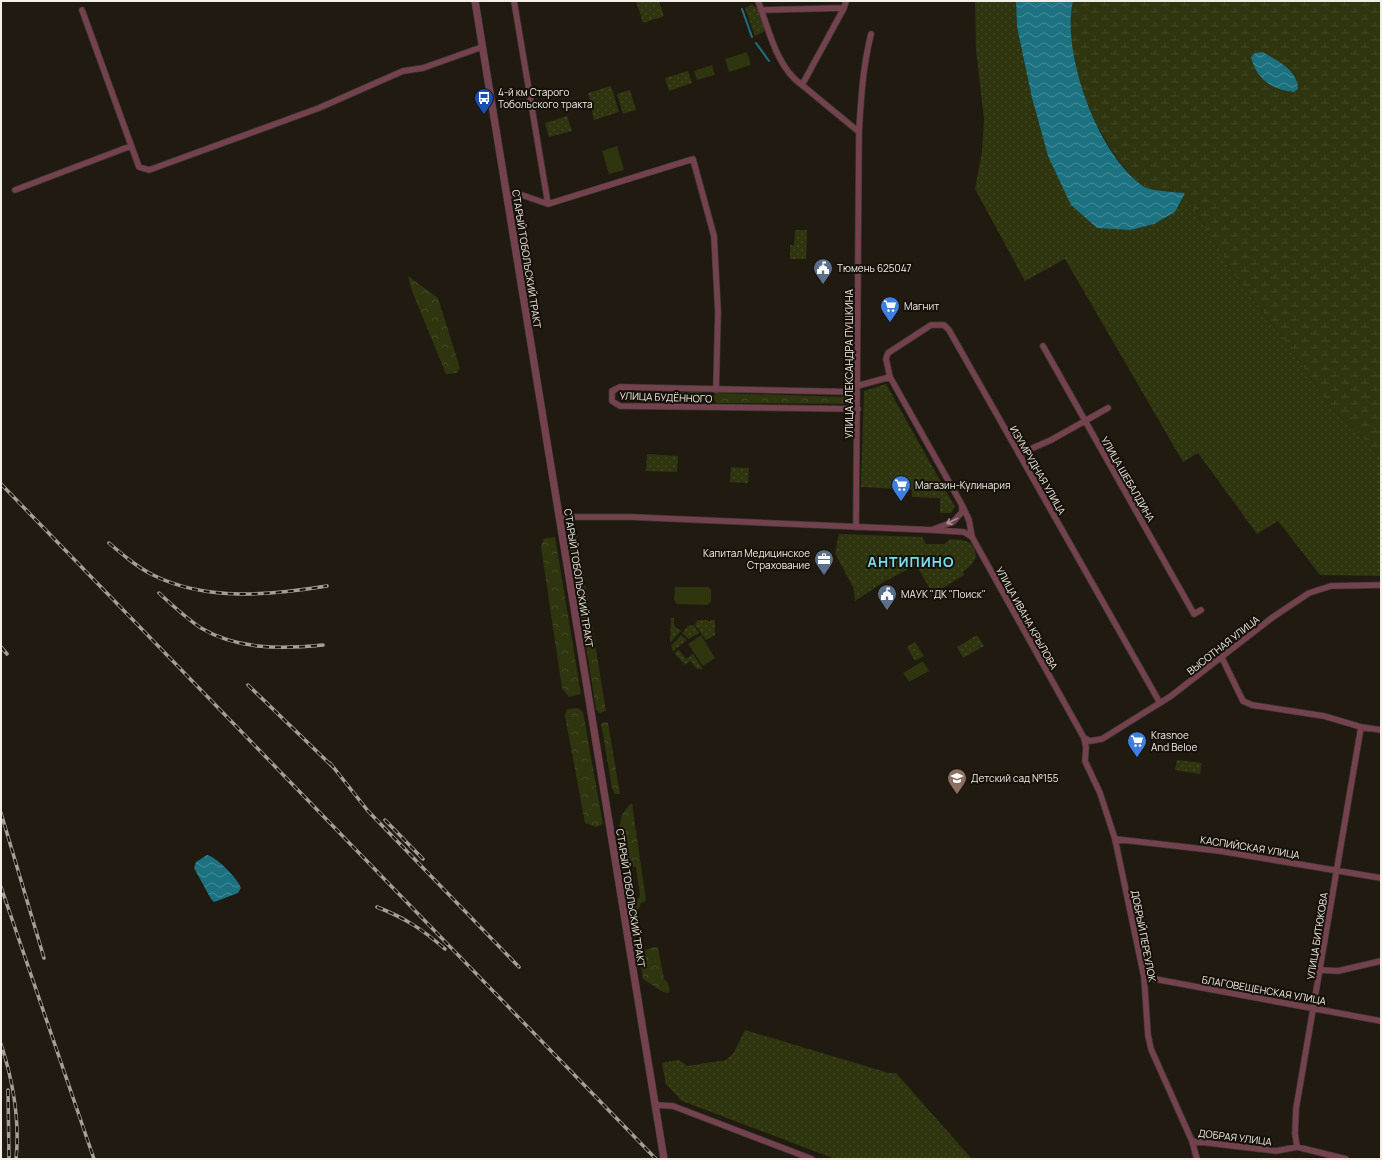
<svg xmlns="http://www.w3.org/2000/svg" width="1382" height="1160" font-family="Manrope,sans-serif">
  <defs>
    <pattern id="grass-dots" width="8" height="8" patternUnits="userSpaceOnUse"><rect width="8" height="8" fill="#2f350f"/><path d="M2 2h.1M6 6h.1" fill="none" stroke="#434926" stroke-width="1.8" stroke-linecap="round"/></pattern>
    <pattern id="forest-crowns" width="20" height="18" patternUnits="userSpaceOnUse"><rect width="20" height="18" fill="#2f350f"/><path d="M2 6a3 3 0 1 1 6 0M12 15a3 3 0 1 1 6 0" fill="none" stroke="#434926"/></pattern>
    <pattern id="wetland-marsh" width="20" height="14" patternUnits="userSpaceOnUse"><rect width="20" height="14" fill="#2f350f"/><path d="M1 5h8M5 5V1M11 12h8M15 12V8" fill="none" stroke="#434926"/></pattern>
    <pattern id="water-waves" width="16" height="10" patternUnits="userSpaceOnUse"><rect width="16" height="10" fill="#1c7280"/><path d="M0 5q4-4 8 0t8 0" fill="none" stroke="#498d98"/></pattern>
  </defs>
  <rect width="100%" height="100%" fill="#201a11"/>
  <path fill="url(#grass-dots)" d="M636,1H659L664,16L643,23Z
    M975,1H1016L1017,27L1032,98L1048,156L1131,230L1154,224L1175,212L1185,193L1235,276L1289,346L1331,408L1354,428L1381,458V576L1320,575L1278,521L1257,534L1198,453L1183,462L1065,259L1025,281L975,189L982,152L984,119L976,50Z
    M752,5C760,7 765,23 765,31L755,36L745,8Z
    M688,71L692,83L669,91L665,78Z
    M611,86L619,112L594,120L588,93Z
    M630,90L636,110L623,114L617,94Z
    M567,116L572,131L549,137L545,123Z
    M795,230H807L806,259H790V245H794Z
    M886,384L955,507L951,513H940V498L912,497V490L861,487L864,391Z
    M647,454L678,456L677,472L646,471Z
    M731,467L749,468L748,483L730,482Z
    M839,534L922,537L926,544H945L950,539C960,540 973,539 975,552C976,555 976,558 974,561C972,565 966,569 963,572L964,575L933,594L916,565L882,583L855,601L854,589L835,553Z
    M671,618H674V626L681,631L670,643Z
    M697,620H707L710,622V620H715V635L706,640L695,625Z
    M694,625L699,633L689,639L682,633L688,626Z
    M681,635L687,640L673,651L671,646Z
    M977,635L984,646L963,658L957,647Z
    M915,642L924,656L915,661L907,647Z
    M679,650L686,659L693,654L703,669H697L690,661L685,665L674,653Z
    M1177,760L1202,763L1200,774L1175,770Z
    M745,1030L889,1073H896L972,1159H835L682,1101L666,1084L662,1064L665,1062L679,1060L687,1066L726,1060L733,1054Z"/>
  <path fill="url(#forest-crowns)" d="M408,276L438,298L460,368L457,373L446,374L412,291Z
    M626,392H637L640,395L661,396L660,402L629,401L622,398V394Z
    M678,392H701L704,395V399L694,404L668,402L669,398Z
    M717,393L848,397L850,404L716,403L713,396Z
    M569,534H577L606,711L599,713L596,709L572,558L567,540Z
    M555,537L581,694L569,697L562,688L541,547L543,539Z
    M578,708L583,712L603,824L596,827L585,823L565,716L567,709Z
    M605,722L608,723L620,794H615L612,788L602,729L601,724Z
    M632,803L646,901L641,903L635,917L632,919V906L640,896L636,867L625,865C621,844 612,818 632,803Z
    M654,947L658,948L664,979L668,983L670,991L668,993L663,992L643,979L639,952Z"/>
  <path fill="url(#wetland-marsh)" d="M1073,1H1381V458L1354,428L1331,408L1289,346L1235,276L1185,193C1175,192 1149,191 1143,186C1112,164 1080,96 1073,59C1070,41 1069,19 1073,1Z"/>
  <path fill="#2f350f" d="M747,52L751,65L729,72L725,59Z
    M712,65L715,75L697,80L694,71Z
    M617,146L624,170L609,174L602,151Z
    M675,587H708L711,590V602L707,605L677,604L674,600Z
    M701,635L715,658L703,666L688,644Z
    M923,661L929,671L909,682L903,673Z"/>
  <path fill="url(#water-waves)" d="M1016,1H1073C1061,54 1098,154 1143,186C1149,191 1175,192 1185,193L1175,212L1154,224L1131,230L1097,228L1071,205L1048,156L1032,98L1017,27Z
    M1263,52C1277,61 1298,70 1298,89L1294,92C1271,89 1257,80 1251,57L1255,53Z
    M207,855C217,857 238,879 241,888L238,893L217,901L214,902L211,899L194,868L196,862Z"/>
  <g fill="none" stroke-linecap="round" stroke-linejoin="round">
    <path stroke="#1c7280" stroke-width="2" d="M742,9L752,37
      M756,43L769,61"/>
    <defs>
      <path id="minor" d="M514,1L548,204
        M758,1C769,29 776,67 802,85
        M846,1L844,8L802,85L859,132
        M82,10L139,167L149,170L319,108L403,71L423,68L482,47
        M761,10L844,8
        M15,190L131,146
        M507,195H522L548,204L693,159L714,236L718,312L716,390
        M1043,346L1194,614L1201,610
        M857,386L890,377
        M857,392L620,387L612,391V401L620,406L858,409
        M1019,454L1051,440L1108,408
        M559,517H631L932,530L964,532L972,537
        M856,527L859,132C861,98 863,66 871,34
        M934,529L953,522L962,512V506
        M1222,658L1243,701L1252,705L1324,716L1361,727L1381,730
        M1160,703L949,330L944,325H931L888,353L886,359L890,377L962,505L969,520L972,537L1084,738L1086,747L1085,761L1100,793L1115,839L1144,977L1148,1035L1151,1049L1192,1141L1197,1159
        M1084,738L1090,741L1102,739L1171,696L1273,617L1309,593L1331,586L1381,585
        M1115,839L1220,851L1381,878
        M1321,970L1338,971L1381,961
        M1144,977L1381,1021
        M655,1105L673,1106L812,1159
        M1192,1141L1276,1151L1297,1147L1346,1159
        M1297,1147L1295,1134L1296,1109L1361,727"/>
      <path id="tertiary" d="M475,1L664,1159"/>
    </defs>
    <use href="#minor" stroke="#3d382f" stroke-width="7"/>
    <use href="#tertiary" stroke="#3d382f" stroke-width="8"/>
    <use href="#minor" stroke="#74424f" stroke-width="5.5"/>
    <use href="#tertiary" stroke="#74424f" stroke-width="7"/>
    <defs>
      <path id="rail" d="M1,484L656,1159
        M109,543C123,555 137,567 153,575C207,602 271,595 327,586
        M159,593C172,605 186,618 201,628C238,650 282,649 323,645
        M1,647L7,654
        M248,685L333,767
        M330,763L368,811L519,967
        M1,813L44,958
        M385,820L423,859
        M1,887L94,1159
        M377,907C405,918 422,929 445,949
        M1,1044C13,1081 20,1120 16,1159
        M8,1090L9,1159"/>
    </defs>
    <use href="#rail" stroke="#a49f98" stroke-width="3.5"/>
    <use href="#rail" stroke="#161109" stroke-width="2" stroke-dasharray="6" stroke-linecap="butt"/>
  </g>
  <defs><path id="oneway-shaft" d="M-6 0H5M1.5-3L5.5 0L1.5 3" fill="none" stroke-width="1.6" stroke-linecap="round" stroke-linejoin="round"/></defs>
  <use stroke="#ad8f94" href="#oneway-shaft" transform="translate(952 521) rotate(154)"/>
  <defs>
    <symbol id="bus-pin" viewBox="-11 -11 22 30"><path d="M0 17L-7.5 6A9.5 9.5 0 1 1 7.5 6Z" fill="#1a4fb4" stroke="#161109"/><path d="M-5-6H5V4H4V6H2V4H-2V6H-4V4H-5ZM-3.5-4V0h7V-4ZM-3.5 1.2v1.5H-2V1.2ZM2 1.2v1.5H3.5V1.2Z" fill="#fff"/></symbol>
    <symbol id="civic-pin" viewBox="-11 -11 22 30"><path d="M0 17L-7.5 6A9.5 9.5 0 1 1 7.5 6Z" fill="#5c6f8a" stroke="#161109"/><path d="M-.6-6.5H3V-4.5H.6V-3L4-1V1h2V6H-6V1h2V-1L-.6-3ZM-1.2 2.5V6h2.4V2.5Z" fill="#fff"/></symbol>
    <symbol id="supermarket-pin" viewBox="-11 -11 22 30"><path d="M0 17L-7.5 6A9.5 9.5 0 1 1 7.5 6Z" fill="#3f7fe0" stroke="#161109"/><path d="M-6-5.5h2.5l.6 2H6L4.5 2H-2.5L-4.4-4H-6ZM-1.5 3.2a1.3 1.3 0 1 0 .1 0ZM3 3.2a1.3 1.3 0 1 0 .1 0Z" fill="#fff"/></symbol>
    <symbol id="office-pin" viewBox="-11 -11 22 30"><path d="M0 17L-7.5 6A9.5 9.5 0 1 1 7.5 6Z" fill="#5c6f8a" stroke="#161109"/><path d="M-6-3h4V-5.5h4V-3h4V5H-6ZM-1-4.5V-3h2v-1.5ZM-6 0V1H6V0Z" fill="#fff"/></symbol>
    <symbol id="school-pin" viewBox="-11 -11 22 30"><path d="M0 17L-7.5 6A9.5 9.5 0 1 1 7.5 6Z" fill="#8d6e63" stroke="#161109"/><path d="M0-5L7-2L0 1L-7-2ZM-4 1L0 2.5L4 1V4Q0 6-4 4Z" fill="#fff"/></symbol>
  </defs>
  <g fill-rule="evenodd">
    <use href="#bus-pin" x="473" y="87" width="22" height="30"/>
    <use href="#civic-pin" x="812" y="257" width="22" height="30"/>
    <use href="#supermarket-pin" x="879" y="295" width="22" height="30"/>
    <use href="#supermarket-pin" x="890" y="474" width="22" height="30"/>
    <use href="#office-pin" x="813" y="548" width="22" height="30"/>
    <use href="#civic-pin" x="876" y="583" width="22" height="30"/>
    <use href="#supermarket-pin" x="1126" y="730" width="22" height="30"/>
    <use href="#school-pin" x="946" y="767" width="22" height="30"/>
  </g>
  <g text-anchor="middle" stroke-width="4" stroke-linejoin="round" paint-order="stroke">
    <g font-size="10" fill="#f2eee8" stroke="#161109" text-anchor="start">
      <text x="498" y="96">4-й км Старого<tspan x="498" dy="12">Тобольского тракта</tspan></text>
      <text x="837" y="272">Тюмень 625047</text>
      <text x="904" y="310">Магнит</text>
      <text x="915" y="489">Магазин-Кулинария</text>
      <text x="810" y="557" text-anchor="end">Капитал Медицинское<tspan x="810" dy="12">Страхование</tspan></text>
      <text x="901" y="598">МАУК "ДК "Поиск"</text>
      <text x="1151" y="739">Krasnoe<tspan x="1151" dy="12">And Beloe</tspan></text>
      <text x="971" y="782">Детский сад №155</text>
    </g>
    <g font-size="10" fill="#f2eee8" stroke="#161109">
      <text transform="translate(527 259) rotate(81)" y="4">СТАРЫЙ ТОБОЛЬСКИЙ ТРАКТ</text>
      <text transform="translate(849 364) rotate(-90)" y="4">УЛИЦА АЛЕКСАНДРА ПУШКИНА</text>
      <text transform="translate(666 397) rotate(2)" y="4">УЛИЦА БУДЁННОГО</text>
      <text transform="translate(1038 470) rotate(60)" y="4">ИЗУМРУДНАЯ УЛИЦА</text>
      <text transform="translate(1128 479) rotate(60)" y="4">УЛИЦА ШЕБАЛДИНА</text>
      <text transform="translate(579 578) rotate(81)" y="4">СТАРЫЙ ТОБОЛЬСКИЙ ТРАКТ</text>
      <text transform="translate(1027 618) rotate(61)" y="4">УЛИЦА ИВАНА КРЫЛОВА</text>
      <text transform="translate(1223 645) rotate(-38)" y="4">ВЫСОТНАЯ УЛИЦА</text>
      <text transform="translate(1250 847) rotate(9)" y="4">КАСПИЙСКАЯ УЛИЦА</text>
      <text transform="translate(631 898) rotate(81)" y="4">СТАРЫЙ ТОБОЛЬСКИЙ ТРАКТ</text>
      <text transform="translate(1144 936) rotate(79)" y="4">ДОБРЫЙ ПЕРЕУЛОК</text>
      <text transform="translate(1317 936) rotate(-81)" y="4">УЛИЦА БИТЮКОВА</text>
      <text transform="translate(1264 990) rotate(10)" y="4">БЛАГОВЕЩЕНСКАЯ УЛИЦА</text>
      <text transform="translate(1235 1137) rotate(7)" y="4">ДОБРАЯ УЛИЦА</text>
    </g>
    <g font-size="14" font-weight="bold" letter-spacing="1" fill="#78dcf5" stroke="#161109">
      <text x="911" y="567">АНТИПИНО</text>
    </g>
  </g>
  <rect width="1382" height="1160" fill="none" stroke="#f2eee8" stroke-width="4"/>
</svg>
